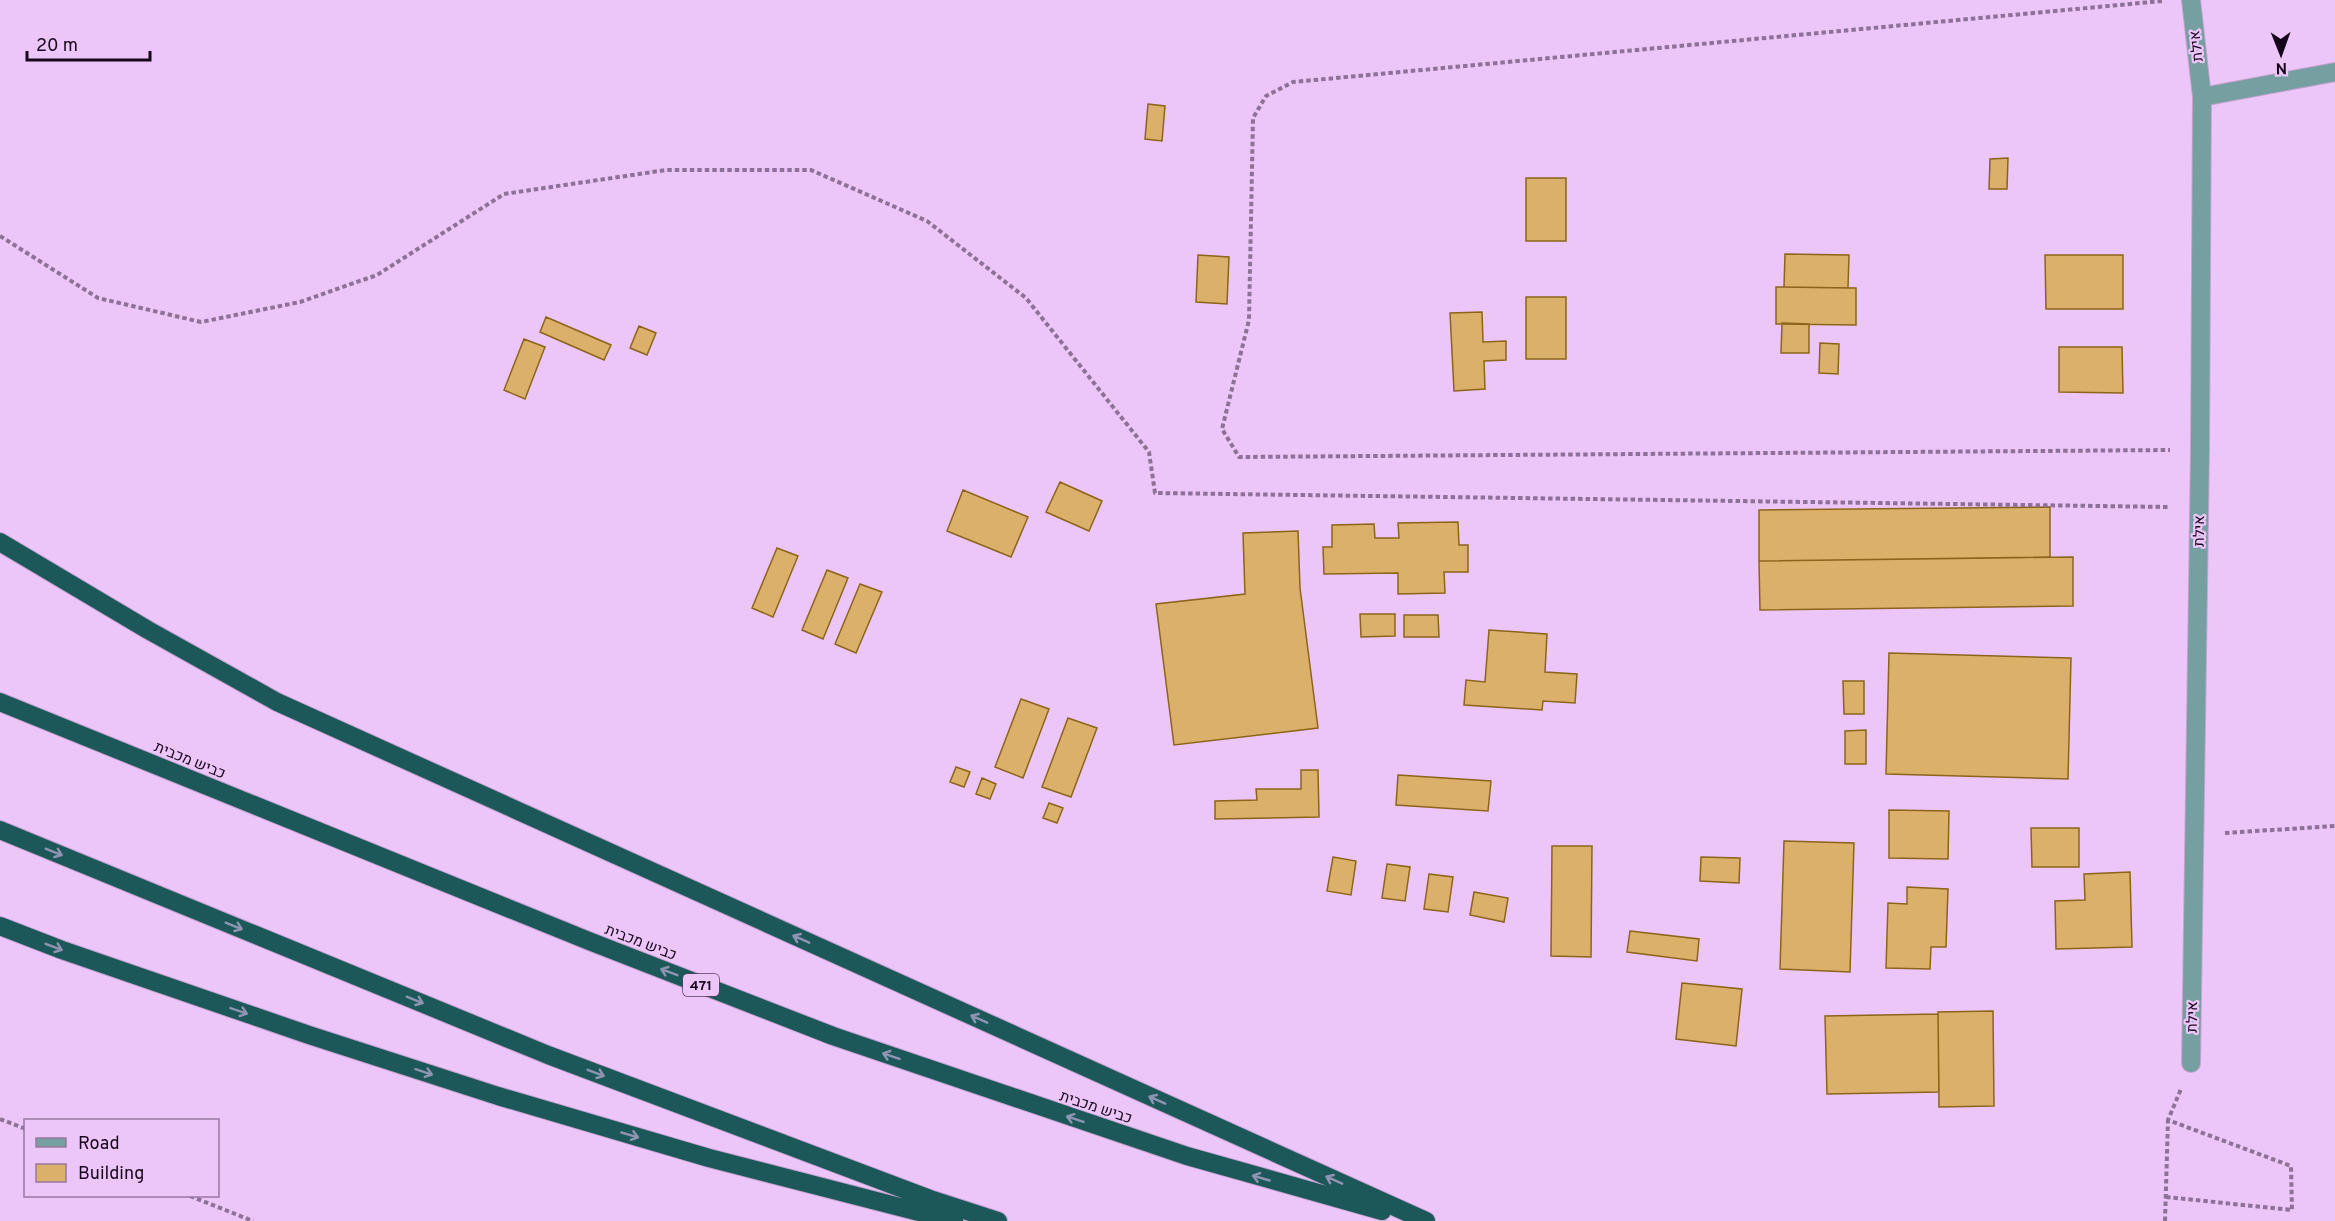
<svg xmlns="http://www.w3.org/2000/svg" width="2335" height="1221" font-family="Overpass,Heebo,sans-serif">
  <rect width="100%" height="100%" fill="#edc6f9"/>
  <path fill="#dbb06b" stroke="#8c641a" stroke-width="1.5" d="M1148,104L1165,106L1162,141L1145,139Z
    M2008,158L2007,189H1989L1990,159Z
    M1526,178H1566V241H1526Z
    M1785,254L1849,255L1848,288L1784,287Z
    M1198,255L1229,257L1227,304L1196,302Z
    M2045,255H2123V309H2046Z
    M1776,287L1856,288V325L1776,324Z
    M1526,297H1566V359H1526Z
    M1482,312L1483,342L1506,341V360L1484,361L1485,389L1454,391L1450,313Z
    M546,317L611,345L604,360L540,332Z
    M1782,323L1809,324V353H1781Z
    M639,326L656,333L647,355L630,348Z
    M524,339L545,347L525,399L504,390Z
    M1820,343L1839,344L1838,374L1819,373Z
    M2059,347H2122L2123,393L2059,392Z
    M1060,482L1102,501L1089,531L1046,512Z
    M963,490L1028,517L1011,557L947,531Z
    M2050,507V557L1759,561V510Z
    M1458,522L1459,545H1468V572H1444L1445,593L1398,594V573L1324,574L1323,547H1332V525L1374,524L1375,538H1399L1398,523Z
    M1298,531L1300,588L1318,728L1174,745L1156,604L1245,594L1243,533Z
    M777,548L798,556L773,617L752,608Z
    M2073,557V606L1760,610L1759,561Z
    M827,570L848,578L823,639L802,630Z
    M860,584L882,592L856,653L835,644Z
    M1360,614H1395V636L1361,637Z
    M1404,615H1438L1439,637H1404Z
    M1489,630L1547,634L1545,672L1577,674L1575,703L1543,701L1542,710L1464,705L1466,680L1485,682Z
    M1889,653L2071,658L2068,779L1886,774Z
    M1843,681H1864V714H1844Z
    M1021,699L1049,709L1023,778L995,767Z
    M1068,718L1097,728L1071,797L1042,787Z
    M1866,730V764H1845V731Z
    M956,767L970,772L964,787L950,782Z
    M1301,770H1318L1319,817L1215,819V801L1257,800L1256,789H1301Z
    M1398,775L1491,781L1488,811L1396,805Z
    M982,778L996,784L990,799L976,794Z
    M1049,803L1063,808L1057,823L1043,818Z
    M1889,810L1949,811L1948,859L1889,858Z
    M2031,828H2079V867H2032Z
    M1784,841L1854,843L1850,972L1780,969Z
    M1552,846H1592L1591,957L1551,956Z
    M1333,857L1356,861L1351,895L1327,891Z
    M1701,857L1740,858L1739,883L1700,881Z
    M1387,864L1410,867L1405,901L1382,898Z
    M2130,872L2132,947L2056,949L2055,901L2085,900L2084,874Z
    M1429,874L1453,877L1448,912L1424,909Z
    M1907,887L1948,889L1946,947H1931L1930,969L1886,968L1888,903L1907,904Z
    M1474,892L1508,898L1504,922L1470,915Z
    M1630,931L1699,939L1697,961L1627,952Z
    M1682,983L1742,989L1736,1046L1676,1039Z
    M1993,1011L1994,1106L1939,1107L1938,1012Z
    M1938,1014L1939,1092L1827,1094L1825,1016Z"/>
  <g fill="none" stroke-linecap="round" stroke-linejoin="round">
    <defs>
      <path id="street" d="M2191,0L2202,97L2200,449L2191,1063
        M2202,97L2335,72"/>
      <path id="highway" d="M0,542L148,630L277,702L1426,1221
        M0,702L589,941L833,1036L1187,1156L1382,1211
        M0,830L548,1055L930,1199L998,1221
        M0,926L62,950L309,1035L498,1096L709,1158L954,1221"/>
    </defs>
    <use href="#street" stroke="#c6a3d1" stroke-width="20"/>
    <use href="#highway" stroke="#c6a3d1" stroke-width="20"/>
    <path stroke="#8e7197" stroke-width="4" stroke-dasharray="4.5 3" stroke-linecap="butt" d="M2162,1L1293,82L1266,96L1253,118L1249,320L1222,429L1239,457L2170,450
      M0,236L98,298L201,322L300,302L377,275L504,194L666,170H811L927,221L1026,298L1149,452L1155,493L2170,507
      M2225,833L2335,826
      M0,1119L26,1129
      M190,1196L253,1221
      M2166,1197L2292,1210L2291,1166L2168,1120L2181,1089
      M2165,1221L2168,1120"/>
    <use href="#street" stroke="#759fa0" stroke-width="18"/>
    <use href="#highway" stroke="#1c585a" stroke-width="18"/>
  </g>
  <defs><path id="oneway-shaft" d="M-6 0H5M1.5-3L5.5 0L1.5 3" fill="none" stroke-width="1.6" stroke-linecap="round" stroke-linejoin="round" transform="scale(1.5)"/></defs>
  <g stroke="#8f94b1">
    <use href="#oneway-shaft" transform="translate(54 852) rotate(22)"/>
    <use href="#oneway-shaft" transform="translate(234 926) rotate(22)"/>
    <use href="#oneway-shaft" transform="translate(801 939) rotate(-156)"/>
    <use href="#oneway-shaft" transform="translate(54 947) rotate(21)"/>
    <use href="#oneway-shaft" transform="translate(669 972) rotate(-159)"/>
    <use href="#oneway-shaft" transform="translate(415 1000) rotate(22)"/>
    <use href="#oneway-shaft" transform="translate(239 1011) rotate(19)"/>
    <use href="#oneway-shaft" transform="translate(979 1019) rotate(-156)"/>
    <use href="#oneway-shaft" transform="translate(891 1056) rotate(-161)"/>
    <use href="#oneway-shaft" transform="translate(424 1072) rotate(18)"/>
    <use href="#oneway-shaft" transform="translate(596 1073) rotate(21)"/>
    <use href="#oneway-shaft" transform="translate(1157 1100) rotate(-156)"/>
    <use href="#oneway-shaft" transform="translate(1075 1119) rotate(-162)"/>
    <use href="#oneway-shaft" transform="translate(630 1135) rotate(16)"/>
    <use href="#oneway-shaft" transform="translate(1261 1178) rotate(-164)"/>
    <use href="#oneway-shaft" transform="translate(1334 1180) rotate(-156)"/>
  </g>
  <g text-anchor="middle" stroke-width="4.5" stroke-linejoin="round" paint-order="stroke">
    <rect fill="#edc6f9" stroke="#56405e" stroke-width="1.5" x="683" y="974" width="36" height="22" rx="4.5"/>
    <g font-size="14" font-weight="bold" fill="#16061c">
      <text x="701" y="990">471</text>
    </g>
    <g font-size="15" fill="#16061c" stroke="#edc6f9">
      <text transform="translate(2196 46) rotate(-97)" y="5">אילת</text>
      <text transform="translate(2199 531) rotate(-89)" y="5">אילת</text>
      <text transform="translate(190 760) rotate(22)" y="5">כביש מכבית</text>
      <text transform="translate(641 942) rotate(21)" y="5">כביש מכבית</text>
      <text transform="translate(2192 1017) rotate(-89)" y="5">אילת</text>
      <text transform="translate(1096 1107) rotate(18)" y="5">כביש מכבית</text>
    </g>
  </g>
  <rect x="24" y="1119" width="195" height="78" fill="#edc6f9" stroke="#9779a1" stroke-width="1.5"/>
  <rect x="36" y="1138" width="30" height="9" fill="#759fa0" stroke="#9779a1" stroke-width="1.5"/>
  <text x="78" y="1149" font-size="18" fill="#16061c">Road</text>
  <rect x="36" y="1164" width="30" height="18" fill="#dbb06b" stroke="#9779a1" stroke-width="1.5"/>
  <text x="78" y="1179" font-size="18" fill="#16061c">Building</text>
  <g transform="translate(2281 54) rotate(179)" stroke="#edc6f9" stroke-width="4.5" paint-order="stroke">
  <path d="M0-4.5L10 22L0 15L-10 22Z" fill="#16061c"/>
  <text y="-9" font-size="16" font-weight="bold" text-anchor="middle" fill="#16061c">N</text>
  </g>
  <path d="M27 51v9h123v-9" fill="none" stroke="#16061c" stroke-width="3"/>
  <text x="36" y="51" font-size="18" fill="#16061c" stroke="#edc6f9" stroke-width="4.5" paint-order="stroke">20 m</text>
</svg>
